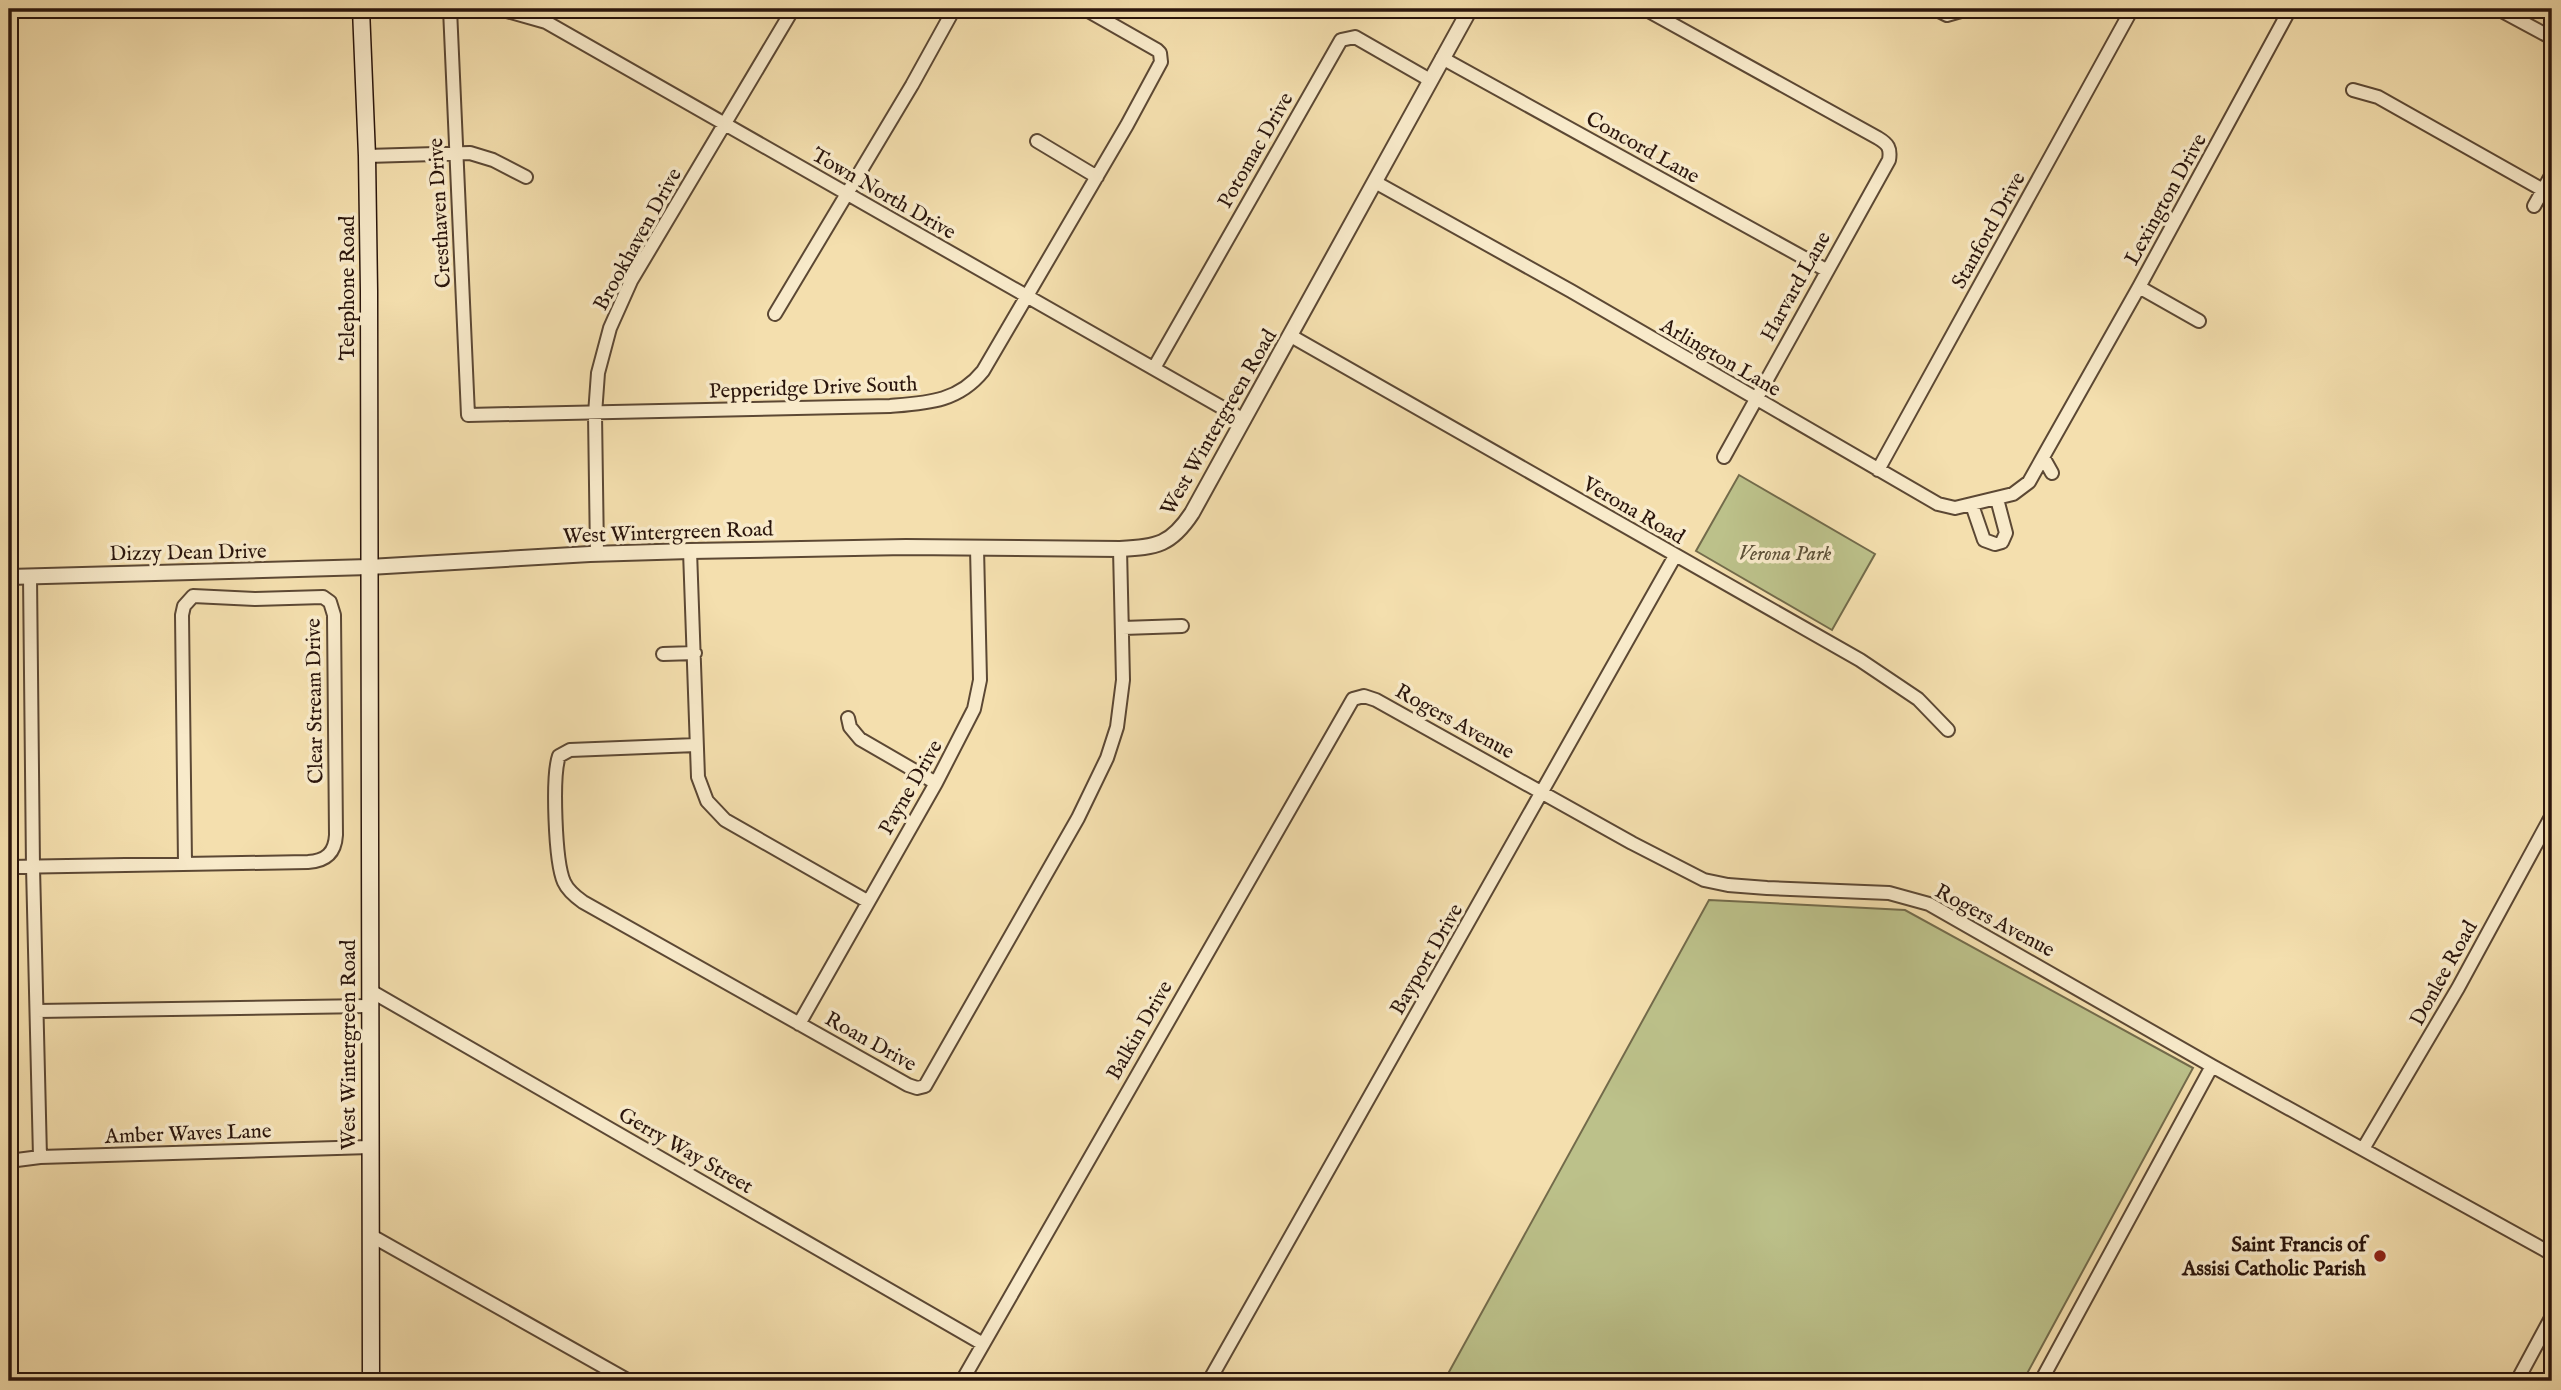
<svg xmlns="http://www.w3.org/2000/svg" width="2561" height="1390" font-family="'IM FELL English',serif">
  <rect width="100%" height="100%" fill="#f4dfae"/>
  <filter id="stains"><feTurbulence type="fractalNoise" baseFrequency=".00286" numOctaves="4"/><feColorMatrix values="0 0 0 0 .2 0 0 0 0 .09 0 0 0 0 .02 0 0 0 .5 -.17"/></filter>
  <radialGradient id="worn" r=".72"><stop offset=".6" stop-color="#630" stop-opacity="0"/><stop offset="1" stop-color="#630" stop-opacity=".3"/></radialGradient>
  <path fill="#bcc18a" stroke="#736b4b" stroke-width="2" d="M1739,475L1875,554L1832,630L1696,551Z
    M1709,900L1905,910L2193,1068L2023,1381H1444Z"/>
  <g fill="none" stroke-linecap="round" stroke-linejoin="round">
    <defs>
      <path id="minor" d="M450,9L468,415L890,406C927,403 958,402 983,371L1127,125L1161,62L1160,53L1157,50L1085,9
        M500,9L546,22L1244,420
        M1645,9L1878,138C1888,144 1891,148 1889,160L1724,457
        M1935,9L1947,15L1968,9
        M2498,9L2552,38
        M1442,58L1826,270
        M2353,90L2378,97L2543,190
        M1037,141L1097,177
        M367,156L470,153L493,160L526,177
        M1375,182L1571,291L1938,504L1955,508L2013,494L2029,482L2043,457
        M2534,206L2552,174
        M2139,287L2199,321
        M775,314L912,85L954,9
        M1291,336L1860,660L1918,699L1948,730
        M1154,368L1341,40L1355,37L1430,80
        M1878,470L2132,9
        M2052,473L2043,457L2139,287L2290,9
        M1972,505L1984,540L1995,544L2002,542L2006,533L1997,499
        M690,551L698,777L707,801L725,820L867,901
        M597,554L595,414L598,373L610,328L631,281L793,9
        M30,576L33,867L40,1157
        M1123,628L1182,626
        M663,654L695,653
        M848,718L850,727L860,739L936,783
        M696,745L570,750L559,756C552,776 555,862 564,882C568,891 576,897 583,902L908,1085L917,1088L925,1086L1078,818L1107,758L1117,727L1123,680L1120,549
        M9,867L308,862C326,861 335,853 336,835L334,615L330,602L323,597L255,599L193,596L184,606L182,615L185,863
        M369,990L983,1344
        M37,1011L369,1006
        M799,1024L936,783L974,709L980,680L977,548
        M2363,1149L2458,988L2552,815
        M9,1161L40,1157L370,1147
        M370,1235L629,1381
        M962,1381L1353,699L1364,696L1376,700L1632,843L1704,880L1728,885L1767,888L1889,893L1929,904L2212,1066L2552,1254
        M1209,1381L1675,556
        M2041,1381L2212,1066
        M2517,1381L2552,1316"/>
      <path id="tertiary" d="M9,577L369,567L590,554L690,551L906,547L1120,549C1157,547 1171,545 1192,513L1470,9"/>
      <path id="secondary" d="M361,9L367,156L369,291L371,1381"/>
    </defs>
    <use href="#minor" stroke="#5c4834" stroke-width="16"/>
    <use href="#tertiary" stroke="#5c4834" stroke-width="18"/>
    <use href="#secondary" stroke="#2a150c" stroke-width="19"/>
    <use href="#minor" stroke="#f8eaca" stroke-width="12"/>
    <use href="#tertiary" stroke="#f8eaca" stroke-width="14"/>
    <use href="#secondary" stroke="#f8eaca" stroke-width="16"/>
  </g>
  <circle fill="#8f2418" stroke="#f8eaca" stroke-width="2.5" cx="2380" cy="1256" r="7"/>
  <g text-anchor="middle" stroke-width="7" stroke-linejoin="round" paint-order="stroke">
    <g font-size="21" fill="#2a150c" stroke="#f8eaca">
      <text transform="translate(1643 147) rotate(29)" y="7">Concord Lane</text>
      <text transform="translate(1255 150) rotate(-60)" y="7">Potomac Drive</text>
      <text transform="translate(884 193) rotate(30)" y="7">Town North Drive</text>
      <text transform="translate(2165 199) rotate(-61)" y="7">Lexington Drive</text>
      <text transform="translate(439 213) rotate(-93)" y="7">Cresthaven Drive</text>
      <text transform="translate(1988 230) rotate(-61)" y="7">Stanford Drive</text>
      <text transform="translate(637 239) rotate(-61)" y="7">Brookhaven Drive</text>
      <text transform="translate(1795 286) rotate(-61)" y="7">Harvard Lane</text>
      <text transform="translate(347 288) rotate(-90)" y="7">Telephone Road</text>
      <text transform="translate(1721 357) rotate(30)" y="7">Arlington Lane</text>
      <text transform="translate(813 387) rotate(-2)" y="7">Pepperidge Drive South</text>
      <text transform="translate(1218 422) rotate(-60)" y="7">West Wintergreen Road</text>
      <text transform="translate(1634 510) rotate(30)" y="7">Verona Road</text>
      <text transform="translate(668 532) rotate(-2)" y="7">West Wintergreen Road</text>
      <text transform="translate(188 552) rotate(-1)" y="7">Dizzy Dean Drive</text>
      <text transform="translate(314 701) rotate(-91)" y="7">Clear Stream Drive</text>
      <text transform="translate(1455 721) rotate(29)" y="7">Rogers Avenue</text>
      <text transform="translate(910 787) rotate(-60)" y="7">Payne Drive</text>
      <text transform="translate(1995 920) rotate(28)" y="7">Rogers Avenue</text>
      <text transform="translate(1426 959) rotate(-60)" y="7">Bayport Drive</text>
      <text transform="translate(2443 973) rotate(-61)" y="7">Donlee Road</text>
      <text transform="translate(1139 1030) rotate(-60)" y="7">Balkin Drive</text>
      <text transform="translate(871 1041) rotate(29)" y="7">Roan Drive</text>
      <text transform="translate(348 1045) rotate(-90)" y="7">West Wintergreen Road</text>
      <text transform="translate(188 1133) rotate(-2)" y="7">Amber Waves Lane</text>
      <text transform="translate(686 1150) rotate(30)" y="7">Gerry Way Street</text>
    </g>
    <g font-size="21" font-style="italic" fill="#5d5138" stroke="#f8eaca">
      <text x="1785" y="560">Verona Park</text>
    </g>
    <g font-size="21" font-weight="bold" fill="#2a150c" stroke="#f8eaca" text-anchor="end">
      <text x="2366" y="1251">Saint Francis of<tspan x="2366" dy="24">Assisi Catholic Parish</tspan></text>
    </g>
  </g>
  <rect width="2561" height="1390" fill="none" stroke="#f4dfae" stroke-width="35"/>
  <rect x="10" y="10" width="2540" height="1369" fill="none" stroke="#2a150c" stroke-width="3.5"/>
  <rect x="18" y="18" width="2526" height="1355" fill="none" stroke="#2a150c" stroke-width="2"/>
  <rect width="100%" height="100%" filter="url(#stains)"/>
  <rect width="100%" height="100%" fill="url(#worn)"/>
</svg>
